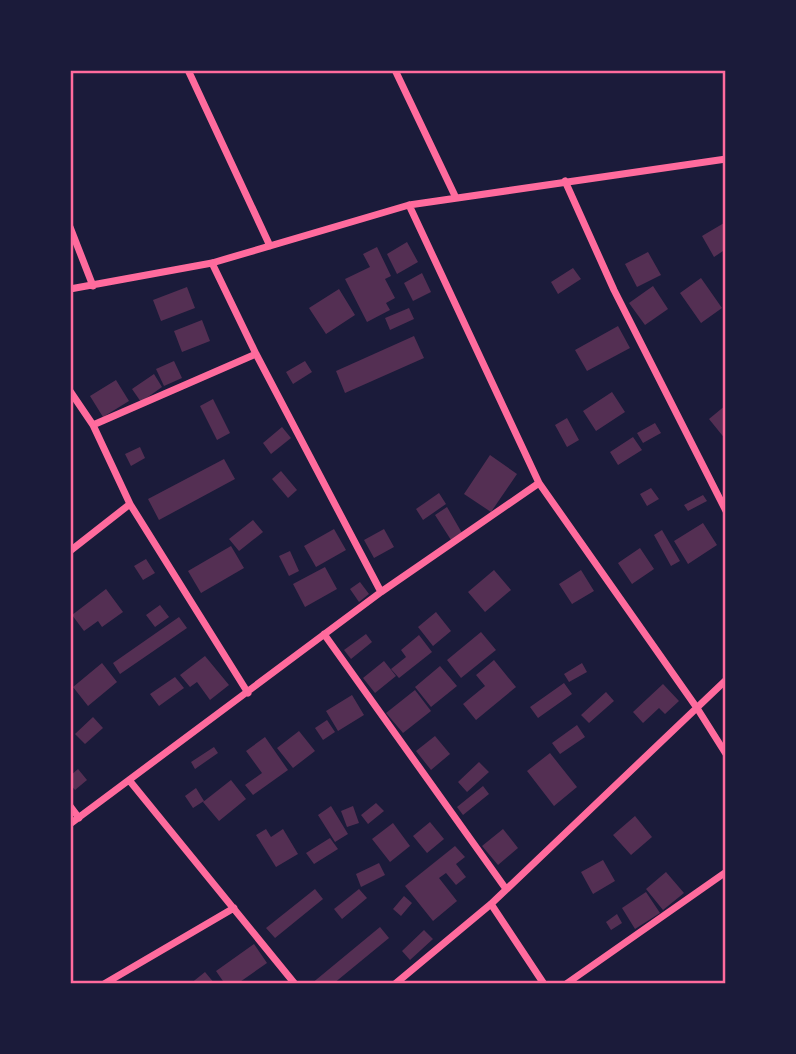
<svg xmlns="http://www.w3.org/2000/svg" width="796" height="1054" font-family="Mulish,sans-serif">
  <rect width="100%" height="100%" fill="#1b1b3a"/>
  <path fill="#542f53" d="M724,223L726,249L714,257L702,236Z
    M407,242L418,262L397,274L387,254Z
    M377,247L391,276L385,279L395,298L386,303L390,310L367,322L345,279L370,267L363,254Z
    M648,252L661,275L637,287L625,264Z
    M573,268L581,279L558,294L551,282Z
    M422,273L431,292L413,301L404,283Z
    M701,278L722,308L701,323L680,293Z
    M653,286L668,309L645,325L629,303Z
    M187,287L195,308L161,321L153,300Z
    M339,289L355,315L326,334L309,308Z
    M409,308L414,319L390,330L385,318Z
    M202,320L210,341L182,352L174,331Z
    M618,326L630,348L587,371L575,350Z
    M414,336L424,358L345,393L336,371Z
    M174,361L182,378L164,386L156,369Z
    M305,361L312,372L293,384L286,372Z
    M154,374L162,387L141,402L132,389Z
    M116,380L129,401L103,417L90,396Z
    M612,392L625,412L596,431L583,411Z
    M213,399L230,433L217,440L200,406Z
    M726,405V440L709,419Z
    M567,418L579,440L567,447L555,425Z
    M655,423L661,433L643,443L637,433Z
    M282,427L291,438L271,454L263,443Z
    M633,437L642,450L618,465L610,452Z
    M140,447L145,458L131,466L125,454Z
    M490,455L517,474L491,512L464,494Z
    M224,459L235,479L159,520L148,499Z
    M281,471L297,490L288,498L272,479Z
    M651,488L659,499L647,506L640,494Z
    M439,493L446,504L423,520L416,509Z
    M703,495L707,501L688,511L684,505Z
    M447,507L462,533L451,540L435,515Z
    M253,520L263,532L239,551L229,539Z
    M703,523L717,545L688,564L674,541Z
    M334,529L346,550L316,567L304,546Z
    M384,529L394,547L374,558L364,540Z
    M662,530L680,561L671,566L654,535Z
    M231,546L244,568L201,593L188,571Z
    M640,548L654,569L632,584L618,563Z
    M290,551L299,571L289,576L279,556Z
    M146,559L155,573L143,580L134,566Z
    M325,567L337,589L305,607L293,584Z
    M494,570L511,590L485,612L468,592Z
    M581,570L594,591L572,604L559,584Z
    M360,582L369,594L359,602L350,589Z
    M106,589L123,612L102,627L98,621L84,631L72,615Z
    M160,605L169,617L155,627L146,615Z
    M436,612L451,631L433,646L418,627Z
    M179,617L187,628L120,674L113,663Z
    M481,632L496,650L461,678L447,660Z
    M366,634L372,642L351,659L344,650Z
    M419,635L432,652L399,678L391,669L406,657L401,650Z
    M205,656L229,685L210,700L197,682L190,687L180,675Z
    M494,660L516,687L476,720L463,704L485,686L476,675Z
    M384,661L396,676L375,693L363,678Z
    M102,663L117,682L88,706L73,687Z
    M582,663L587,672L569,682L564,674Z
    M440,666L457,686L431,707L415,687Z
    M175,677L184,688L159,706L150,694Z
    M564,683L572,694L538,718L530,707Z
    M663,684L679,701L665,714L659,708L643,723L633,712Z
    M415,690L431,711L403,733L386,713Z
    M606,692L614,701L589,723L581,715Z
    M352,695L364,715L338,731L326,711Z
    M93,717L103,728L85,744L75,734Z
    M327,720L335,732L323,740L315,728Z
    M577,725L585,737L560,754L552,743Z
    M299,731L315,751L293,768L277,748Z
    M435,736L450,754L431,770L416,751Z
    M265,737L288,770L253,795L245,785L262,773L246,751Z
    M214,747L218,753L195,769L191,762Z
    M550,753L577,787L554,806L527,771Z
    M479,762L489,772L467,792L458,782Z
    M78,769L87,780L75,790L70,784V776Z
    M231,780L246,799L219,821L203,802Z
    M483,786L489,794L463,815L457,807Z
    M196,788L204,801L193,808L185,796Z
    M376,803L384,811L368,824L361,815Z
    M331,806L348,834L335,842L318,815Z
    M353,806L359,823L347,827L341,811Z
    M635,816L652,837L631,855L613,835Z
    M430,822L444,839L427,853L413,836Z
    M393,823L410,846L390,862L372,839Z
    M266,829L271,837L283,829L298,854L276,867L256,835Z
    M503,829L518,848L498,865L482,846Z
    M330,838L338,849L314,864L306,853Z
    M455,846L465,857L456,864L466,877L456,885L446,873L439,878L457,901L433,921L405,886Z
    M603,860L615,881L593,894L581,872Z
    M379,863L385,875L361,887L356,874Z
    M666,872L684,893L663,910L646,889Z
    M315,889L323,899L275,938L266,928Z
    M359,889L367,898L342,919L334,909Z
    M646,892L660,913L635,929L622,908Z
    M404,896L412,903L401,916L393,909Z
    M617,914L622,923L611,930L606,922Z
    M380,927L389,938L333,984H311Z
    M424,930L433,939L410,960L402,951Z
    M254,944L267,963L237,984H225L216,971Z
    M205,972L215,984H190Z"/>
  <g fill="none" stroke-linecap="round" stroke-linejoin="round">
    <path stroke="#ff6b9d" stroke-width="7" d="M188,70L270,246
      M395,70L456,198
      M565,181L614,290L726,511
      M409,205L539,483L697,708L726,754
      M70,227L93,286
      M212,263L256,354L381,592
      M70,289L212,263L409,205L726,159
      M70,391L93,425L130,504L248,693
      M93,425L256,354
      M70,551L130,504
      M324,634L506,889
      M129,780L295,984
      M70,806L79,818
      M70,824L381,592L539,483
      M491,904L544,984
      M104,984L234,908
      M395,984L491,904L726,680
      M566,984L726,872"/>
  </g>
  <rect width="796" height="1054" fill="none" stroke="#1b1b3a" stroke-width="144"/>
  <rect x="72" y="72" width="652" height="910" fill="none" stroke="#ff6b9d" stroke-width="2.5"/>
</svg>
